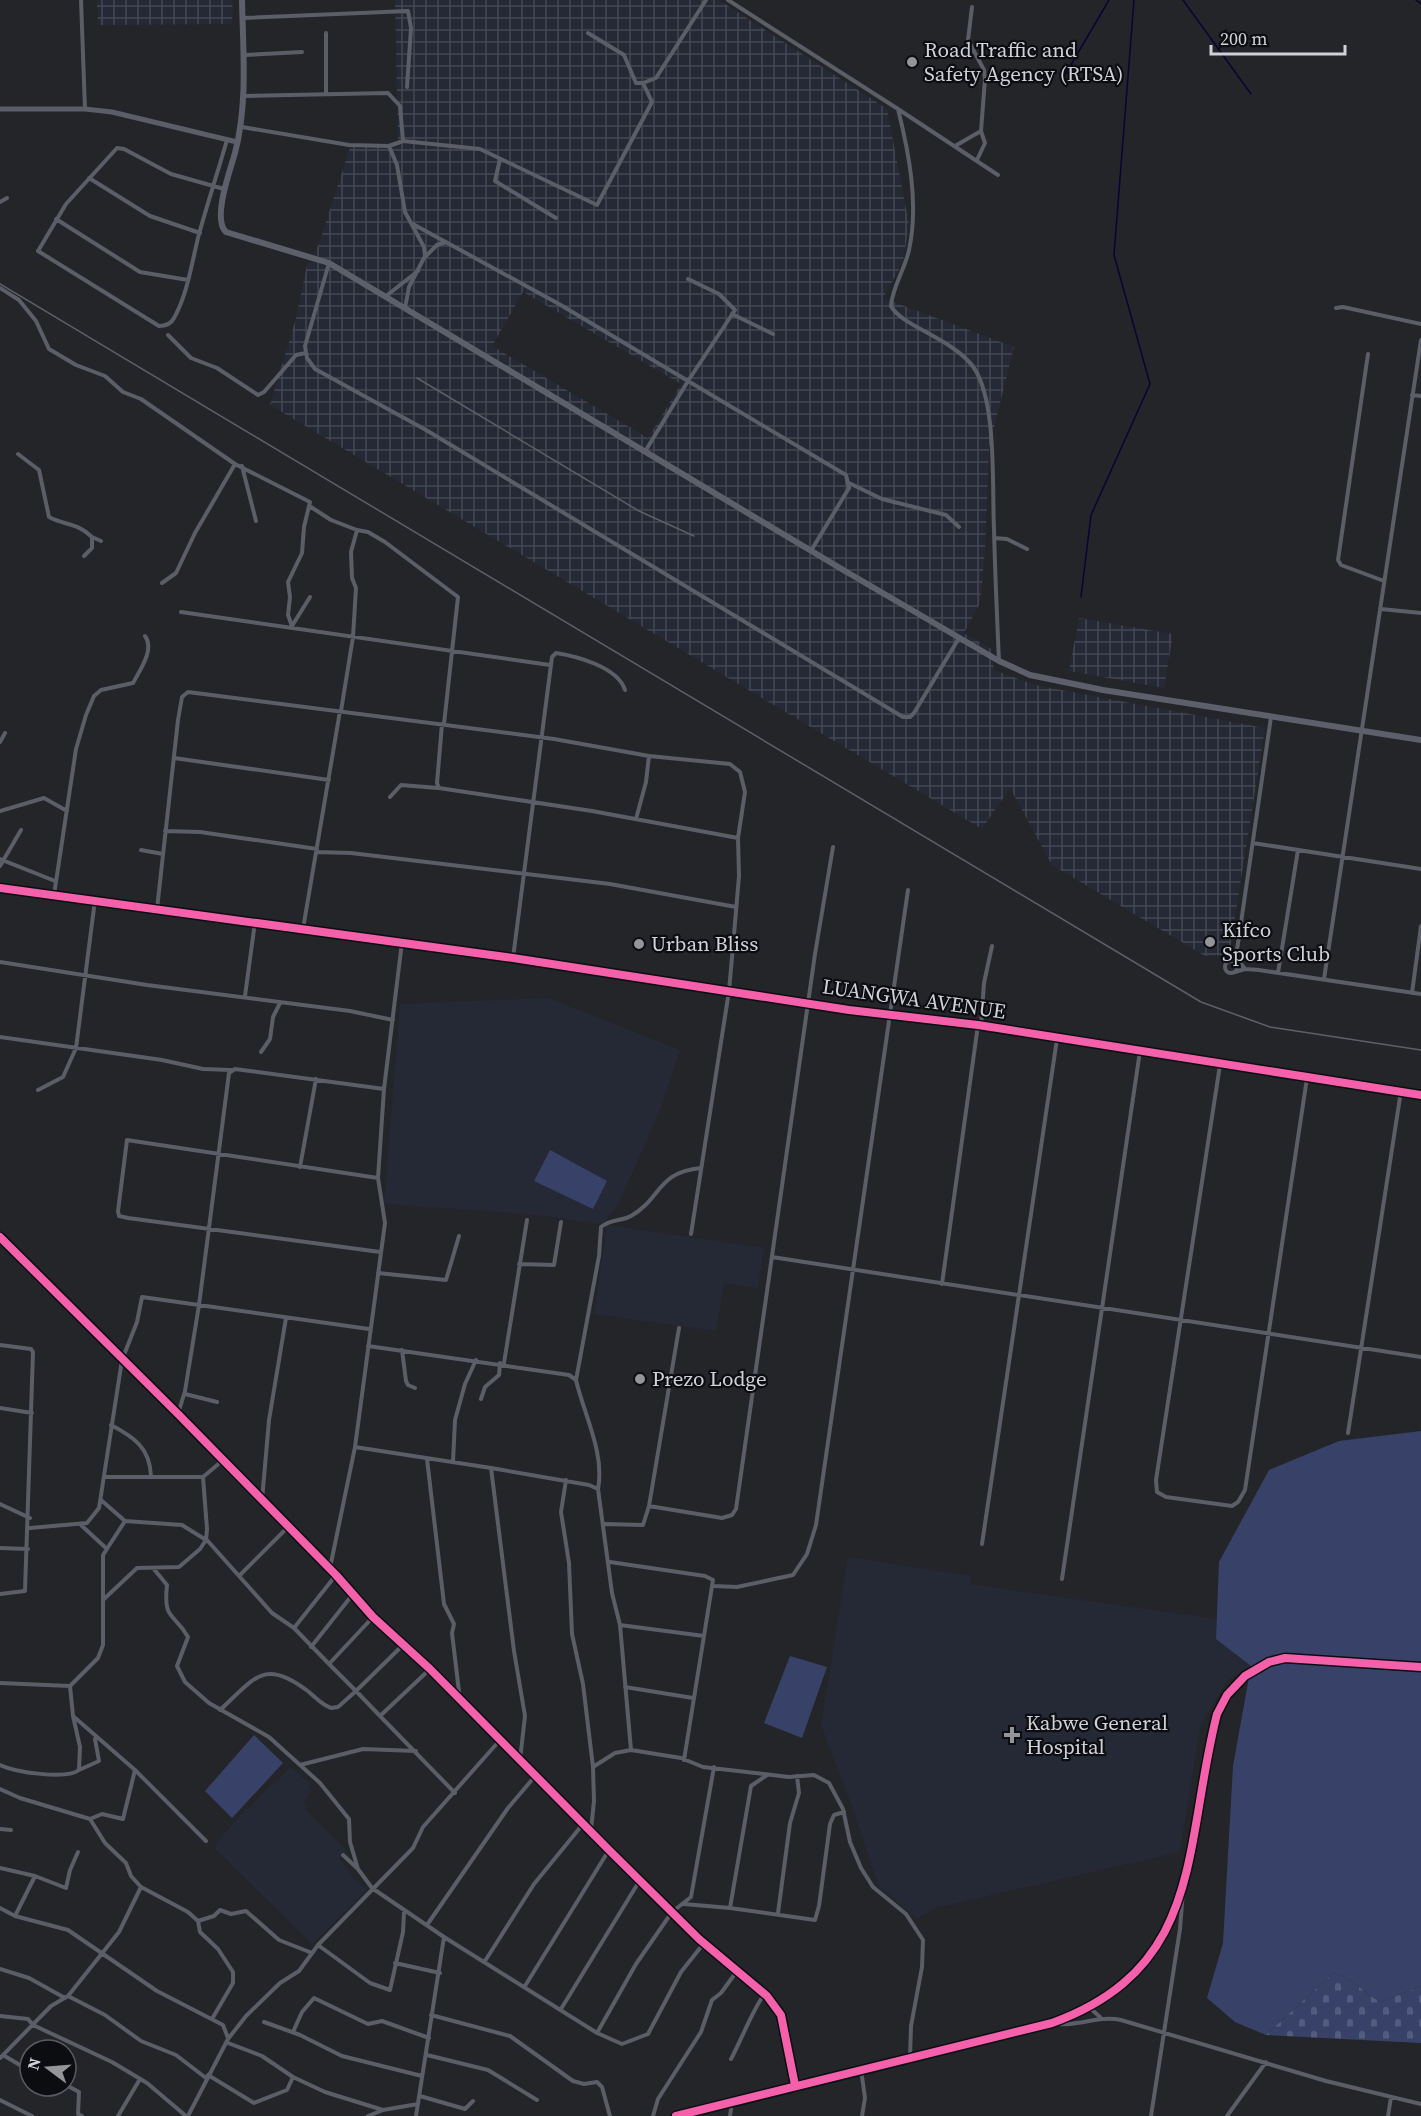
<svg xmlns="http://www.w3.org/2000/svg" width="1421" height="2116" font-family="'Source Serif 4',serif">
  <defs>
    <pattern id="industrial-grid" width="8" height="8" patternUnits="userSpaceOnUse" patternTransform="scale(1.5)"><rect width="8" height="8" fill="#252835"/><path d="M0 4h8M4 0v8" fill="none" stroke="#444652"/></pattern>
    <pattern id="cemetery-stones" width="16" height="16" patternUnits="userSpaceOnUse" patternTransform="scale(1.5)"><rect width="16" height="16" fill="#384268"/><path d="M2 7V4a2 2 0 0 1 4 0v3zM10 15v-3a2 2 0 0 1 4 0v3z" fill="#545c7d"/></pattern>
  </defs>
  <rect width="100%" height="100%" fill="#242529"/>
  <path fill="#252835" d="M548,998L680,1050L660,1111L618,1205L602,1224L529,1214L384,1204L400,1004Z
    M607,1225L764,1248L758,1288L724,1283L716,1331L594,1314Z
    M848,1557L971,1576L969,1584L1216,1619V1639L1252,1665L1227,1681L1200,1727L1180,1852L935,1908L917,1919L878,1885L852,1807L821,1725Z
    M290,1767L311,1784L309,1787L312,1791L304,1801L307,1805L305,1809L347,1851L340,1859L357,1882L367,1890L312,1944L216,1850V1843L246,1809L248,1810L272,1783L274,1784Z"/>
  <path fill="url(#industrial-grid)" fill-rule="evenodd" d="M97,0H232L233,14L231,24L98,25Z
    M395,0H719L887,109L909,224L903,262L883,298L1014,347L989,448L985,552L980,603L964,633L991,649L994,670L1035,685L1265,728L1229,955L1205,956L1052,865L1010,788L982,829L270,405L296,318L307,265L319,244L351,144L375,146L398,142ZM523,292L681,384L648,438L492,346Z
    M1079,618L1173,634L1164,688L1069,671Z"/>
  <path fill="#384268" d="M550,1150L607,1181L593,1209L534,1181Z
    M1421,1431V1986L1381,2002C1364,1994 1351,1976 1333,1973L1266,2035L1235,2022L1207,1998L1223,1943L1233,1766L1251,1666L1216,1639L1219,1562L1269,1470L1339,1441Z
    M790,1656L827,1667L802,1738L764,1723Z
    M254,1735L283,1763L232,1818L205,1791Z"/>
  <path fill="url(#cemetery-stones)" d="M1333,1973C1351,1976 1364,1994 1381,2002L1421,1986V2043L1266,2035Z"/>
  <g fill="none" stroke-linecap="round" stroke-linejoin="round">
    <path stroke="#080435" stroke-width="1.5" d="M1183,0L1251,94
      M1416,0L1421,4
      M1062,80L1109,0
      M1081,597L1091,515L1150,384L1114,255L1134,0"/>
    <path stroke="#5b5d67" stroke-width="4" d="M81,0L85,109
      M728,0L898,109C909,153 919,204 909,250C905,269 892,288 891,306C901,326 954,339 974,368C997,402 992,487 994,529C995,573 997,617 999,661
      M243,18L408,11L411,28L407,87
      M588,33L624,55L636,83H643L656,78L706,0
      M244,55L302,52
      M326,94V33
      M244,96L388,93L400,106L403,141
      M898,109L998,175
      M242,127L349,145L389,146L397,165L405,212L424,247L425,256L409,287L405,308
      M389,146L403,141L480,149L597,205L652,102L643,83
      M955,146L981,131L985,79L984,70L968,40L972,7
      M500,159L495,181L556,218
      M977,160L985,143L981,131
      M89,178L150,216L200,233
      M224,189L171,174L124,149L117,148L66,204L38,251L159,326C165,326 171,324 174,318C188,293 192,261 199,234C208,202 218,171 227,140
      M0,202L7,198
      M56,219L140,272L188,280
      M411,223L559,304L688,381L735,310L719,294L688,279
      M426,256L437,245L446,242
      M329,263L305,346L307,358L315,369L426,430L903,717H910L914,713L959,638
      M0,288L19,300L36,321L49,349L76,365L105,376L123,392L141,399L235,464L310,502L304,527L302,553L288,582L290,597L288,615L292,626L310,597
      M386,296L418,271
      M1336,308L1343,307L1421,324
      M732,314L773,334
      M168,335L191,358L217,368L258,395L264,392L296,355L306,353
      M1368,354L1338,560L1341,565L1384,581
      M1412,395L1421,396
      M646,450L688,381L846,475L849,488L812,549
      M18,454L39,470L49,517C66,526 76,522 92,537V548L84,556
      M242,466L256,521
      M849,483L882,499L946,515L959,527
      M311,507L331,520L357,530L351,552L352,578L356,588L353,637L341,711
      M357,530L368,532L385,542L458,597L444,724
      M92,537L101,541
      M994,538L1007,539L1027,549
      M162,583L176,573L195,533L235,464
      M1381,609L1421,613
      M181,612L550,665
      M442,724L437,783L439,788L592,811L738,838
      M0,742L5,733
      M174,758L329,780
      M390,797L401,785L438,788
      M0,811L44,798L67,811
      M636,819L646,782L649,756
      M165,831L200,832L317,849
      M1253,843L1421,869
      M141,850L163,854
      M317,852L351,853L610,884L736,907
      M0,859L55,881
      M0,866L21,830
      M0,888L513,958L849,1010L978,1025L1421,1095
      M54,895L76,749L86,715L94,696L101,690L133,683C140,670 155,649 145,636
      M157,909L178,720L182,697L188,692L554,739L649,756L730,764L740,772L745,792L738,838L739,876L733,946L729,991L691,1234
      M303,929L340,711
      M513,958L552,657L556,653C576,656 618,667 625,690
      M1225 967a6 6 0 1 1 12 0a6 6 0 1 1-12 0Z
      M0,962L147,985L350,1011L393,1020
      M1245,969L1236,957L1271,717
      M1235,972L1245,969L1259,970L1421,994
      M1278,973L1298,850
      M1324,979L1421,340
      M1412,993L1421,926
      M245,996L255,922
      M981,1026L984,983L992,946
      M0,1037L162,1060L203,1069L231,1070
      M261,1052L270,1039L273,1017L280,1003
      M1220,1065L1156,1480L1157,1492L1166,1497L1232,1506L1238,1502L1245,1490L1307,1078
      M38,1090L63,1077L76,1048L95,900
      M300,1167L316,1079
      M378,1178L127,1140L118,1211L119,1216L128,1218L380,1252
      M772,1257L1421,1357
      M519,1264L554,1265L561,1222
      M378,1273L446,1280L459,1236
      M942,1284L978,1025
      M679,1328L649,1506L722,1518L732,1515L736,1509L815,954L833,847
      M0,1345L31,1349L33,1352L25,1591L0,1594
      M368,1346L569,1375L576,1380C584,1415 605,1453 598,1489
      M402,1350L406,1381L408,1385L415,1388
      M504,1363L527,1220
      M576,1380L599,1256L601,1227C613,1218 620,1222 631,1216C661,1199 657,1172 701,1168
      M185,1394L217,1402
      M481,1399L485,1387L499,1375L500,1363
      M0,1408L32,1413
      M178,1414L185,1391L199,1305L229,1073L235,1069L384,1089
      M111,1425C134,1437 150,1448 151,1476
      M1348,1433L1401,1091
      M355,1447L491,1468L514,1651L525,1716L520,1760
      M427,1459L444,1604L454,1624L452,1633L460,1700
      M453,1462L455,1420L465,1384L476,1360
      M491,1468L589,1485L598,1489L612,1593L620,1625L631,1750
      M104,1477H203L222,1461
      M566,1480L561,1512L569,1563L572,1634L583,1684L593,1767L594,1801L591,1830
      M262,1500L269,1420L286,1318
      M0,1504L30,1518
      M125,1521L182,1525L206,1540
      M605,1524L643,1525L649,1506
      M81,1525L107,1549
      M30,1528L87,1523L99,1508L122,1360L137,1322L142,1297L369,1329
      M206,1539L272,1613L294,1628L329,1664L373,1617
      M982,1544L1057,1039
      M0,1548L28,1549
      M610,1562L705,1576L713,1580L684,1760
      M153,1568L167,1585C163,1621 174,1612 188,1637L177,1666L185,1682L209,1703L269,1737L320,1783L349,1819L350,1842L358,1869
      M330,1568L355,1447L385,1223L378,1178L384,1089L402,942
      M239,1576L288,1527
      M1062,1579L1140,1051
      M714,1586L737,1587L793,1575L807,1554L816,1525L908,890
      M103,1600L137,1568L179,1567L200,1549L206,1540L207,1529L203,1477
      M620,1625L704,1636
      M294,1628L336,1575
      M311,1647L353,1594
      M329,1664L356,1691L404,1644
      M0,1683L70,1686L98,1658L103,1645V1555L125,1521L101,1500
      M70,1686L73,1716L135,1770L206,1841
      M625,1687L693,1698
      M220,1710C255,1678 264,1657 309,1692C316,1698 322,1705 331,1708L338,1707L356,1691L380,1716L430,1669
      M380,1716L455,1793
      M0,1765C15,1772 66,1780 79,1770L80,1747L73,1716
      M300,1765L363,1749L416,1751
      M593,1767L615,1753L631,1750L681,1758L703,1767L789,1777L814,1775L829,1783L843,1809L850,1842L861,1868L873,1887L906,1914L923,1940L922,1967L911,2026L910,2057
      M79,1770L99,1761L95,1739
      M0,1789L20,1798L90,1819L105,1843L126,1863L131,1876L141,1887
      M90,1819L102,1814L123,1819L135,1770
      M0,1829L11,1830
      M343,1855L358,1869L372,1888L444,1937L416,2116
      M0,1868L35,1876L66,1888L70,1870L78,1852
      M684,1904L730,1908L751,1786L767,1775
      M0,1908L15,1916L68,1930L157,1991L223,2025L228,2038
      M730,1908L815,1920L819,1906L830,1824L834,1815L844,1812
      M778,1913L790,1823L799,1793L797,1776
      M15,1916L35,1876
      M198,1921L214,1916L220,1910L231,1914L246,1911L279,1940L312,1953
      M427,1925L508,1808L536,1775
      M444,1937L597,2033L622,2044L648,2034L681,1972L704,1943
      M318,1945L370,1983L390,1990L403,1932L404,1912
      M485,1961L534,1884L583,1824
      M395,1963L440,1973
      M0,1969L29,1978L65,1998
      M525,1986L609,1850
      M68,1996L119,1932L141,1887L188,1912L198,1921L200,1932L218,1949L233,1972V1983L212,2019
      M1090,2008L1100,2017
      M561,2009L640,1880
      M431,2015L510,2036L573,2081L584,2084L597,2082L602,2087L610,2116
      M0,2016L28,2019L33,2025L112,2062L147,2083L186,2116
      M264,2022L300,2035L342,2056L422,2076
      M1052,2023C1076,2028 1097,2015 1121,2020L1326,2081L1421,2104
      M293,2032L302,2012L314,1998L368,2024L382,2021L429,2038
      M597,2033L636,1964L672,1912L691,1897L714,1767
      M228,2043L262,2056L293,2077L325,2092L383,2110L418,2104
      M3,2055L30,2071
      M427,2055L488,2070L537,2100
      M0,2058L51,2006L68,1996L105,2015L141,2041L176,2055L206,2078
      M731,2059C739,2045 756,2002 765,1994
      M861,2069L865,2098L862,2116
      M208,2075L254,2103L287,2090L293,2077
      M66,2085L79,2092L78,2114L82,2116
      M420,2096L465,2109L473,2101
      M0,2100L32,2116
      M118,2116L140,2079
      M188,2116L228,2039L246,2016L280,1983L299,1971L318,1945L413,1848L423,1827L500,1740
      M368,2116L383,2110
      M653,2116L658,2099L701,2032L712,2000L721,1993L737,1971
      M730,2116L732,2102
      M1151,2116L1180,1929L1183,1891
      M1227,2116L1266,2062
      M1388,2116L1391,2097"/>
    <path stroke="#5b5d67" stroke-width="5" d="M0,109H85L112,112L237,142
      M0,1237L178,1414L336,1575L373,1617L430,1669L609,1850L699,1939L767,1996L781,2015L795,2085
      M676,2116L1052,2023C1205,1967 1183,1847 1217,1714L1227,1695L1245,1676L1269,1662L1285,1658L1421,1667"/>
    <path stroke="#5d606a" stroke-width="6" d="M242,0C243,51 248,103 235,153C230,171 212,219 226,232L329,263L845,571L999,661L1030,675L1103,690L1421,740"/>
    <path stroke="#5d6066" stroke-width="1.5" d="M0,284L1201,1002L1270,1027L1421,1050
      M417,378L639,511L694,536"/>
    <defs>
      <path id="cycleway" d="M0,888L513,958L849,1010L978,1025L1421,1095
        M0,1237L178,1414L336,1575L373,1617L430,1669L609,1850L699,1939L767,1996L781,2015L795,2085
        M676,2116L1052,2023C1205,1967 1183,1847 1217,1714L1227,1695L1245,1676L1269,1662L1285,1658L1421,1667"/>
    </defs>
    <use href="#cycleway" stroke="#0c0d11" stroke-width="11"/>
    <use href="#cycleway" stroke="#f560ab" stroke-width="8"/>
  </g>
  <g fill="#939599" stroke="#0c0d11" stroke-width="2">
    <circle cx="912" cy="62" r="6"/>
    <circle cx="1210" cy="942" r="6"/>
    <circle cx="639" cy="944" r="6"/>
    <circle cx="640" cy="1379" r="6"/>
    <path d="M1009 1726h6v6h6v6h-6v6h-6v-6h-6v-6h6z"/>
  </g>
  <g text-anchor="middle" stroke-width="4.5" stroke-linejoin="round" paint-order="stroke">
    <g font-size="21" fill="#cfd1d6" stroke="#0c0d11" text-anchor="start">
      <text x="924" y="57">Road Traffic and<tspan x="924" dy="24">Safety Agency (RTSA)</tspan></text>
      <text x="1222" y="937">Kifco<tspan x="1222" dy="24">Sports Club</tspan></text>
      <text x="651" y="951">Urban Bliss</text>
      <text x="652" y="1386">Prezo Lodge</text>
      <text x="1026" y="1730">Kabwe General<tspan x="1026" dy="24">Hospital</tspan></text>
    </g>
    <g font-size="21" fill="#cfd1d6" stroke="#0c0d11">
      <text transform="translate(914 999) rotate(8)" y="7">LUANGWA AVENUE</text>
    </g>
  </g>
  <g transform="translate(48 2068) rotate(286)"><circle r="28" fill="#0c0d11" stroke="#5a5b60" stroke-width="1.5"/>
  <path d="M0-4.5L10 22L0 15L-10 22Z" fill="#939599"/>
  <text y="-9" font-size="16" font-weight="bold" text-anchor="middle" fill="#cfd1d6">N</text>
  </g>
  <path d="M1211 45v9h134v-9" fill="none" stroke="#cfd1d6" stroke-width="3"/>
  <text x="1220" y="45" font-size="18" fill="#cfd1d6" stroke="#0c0d11" stroke-width="4.5" paint-order="stroke">200 m</text>
</svg>
